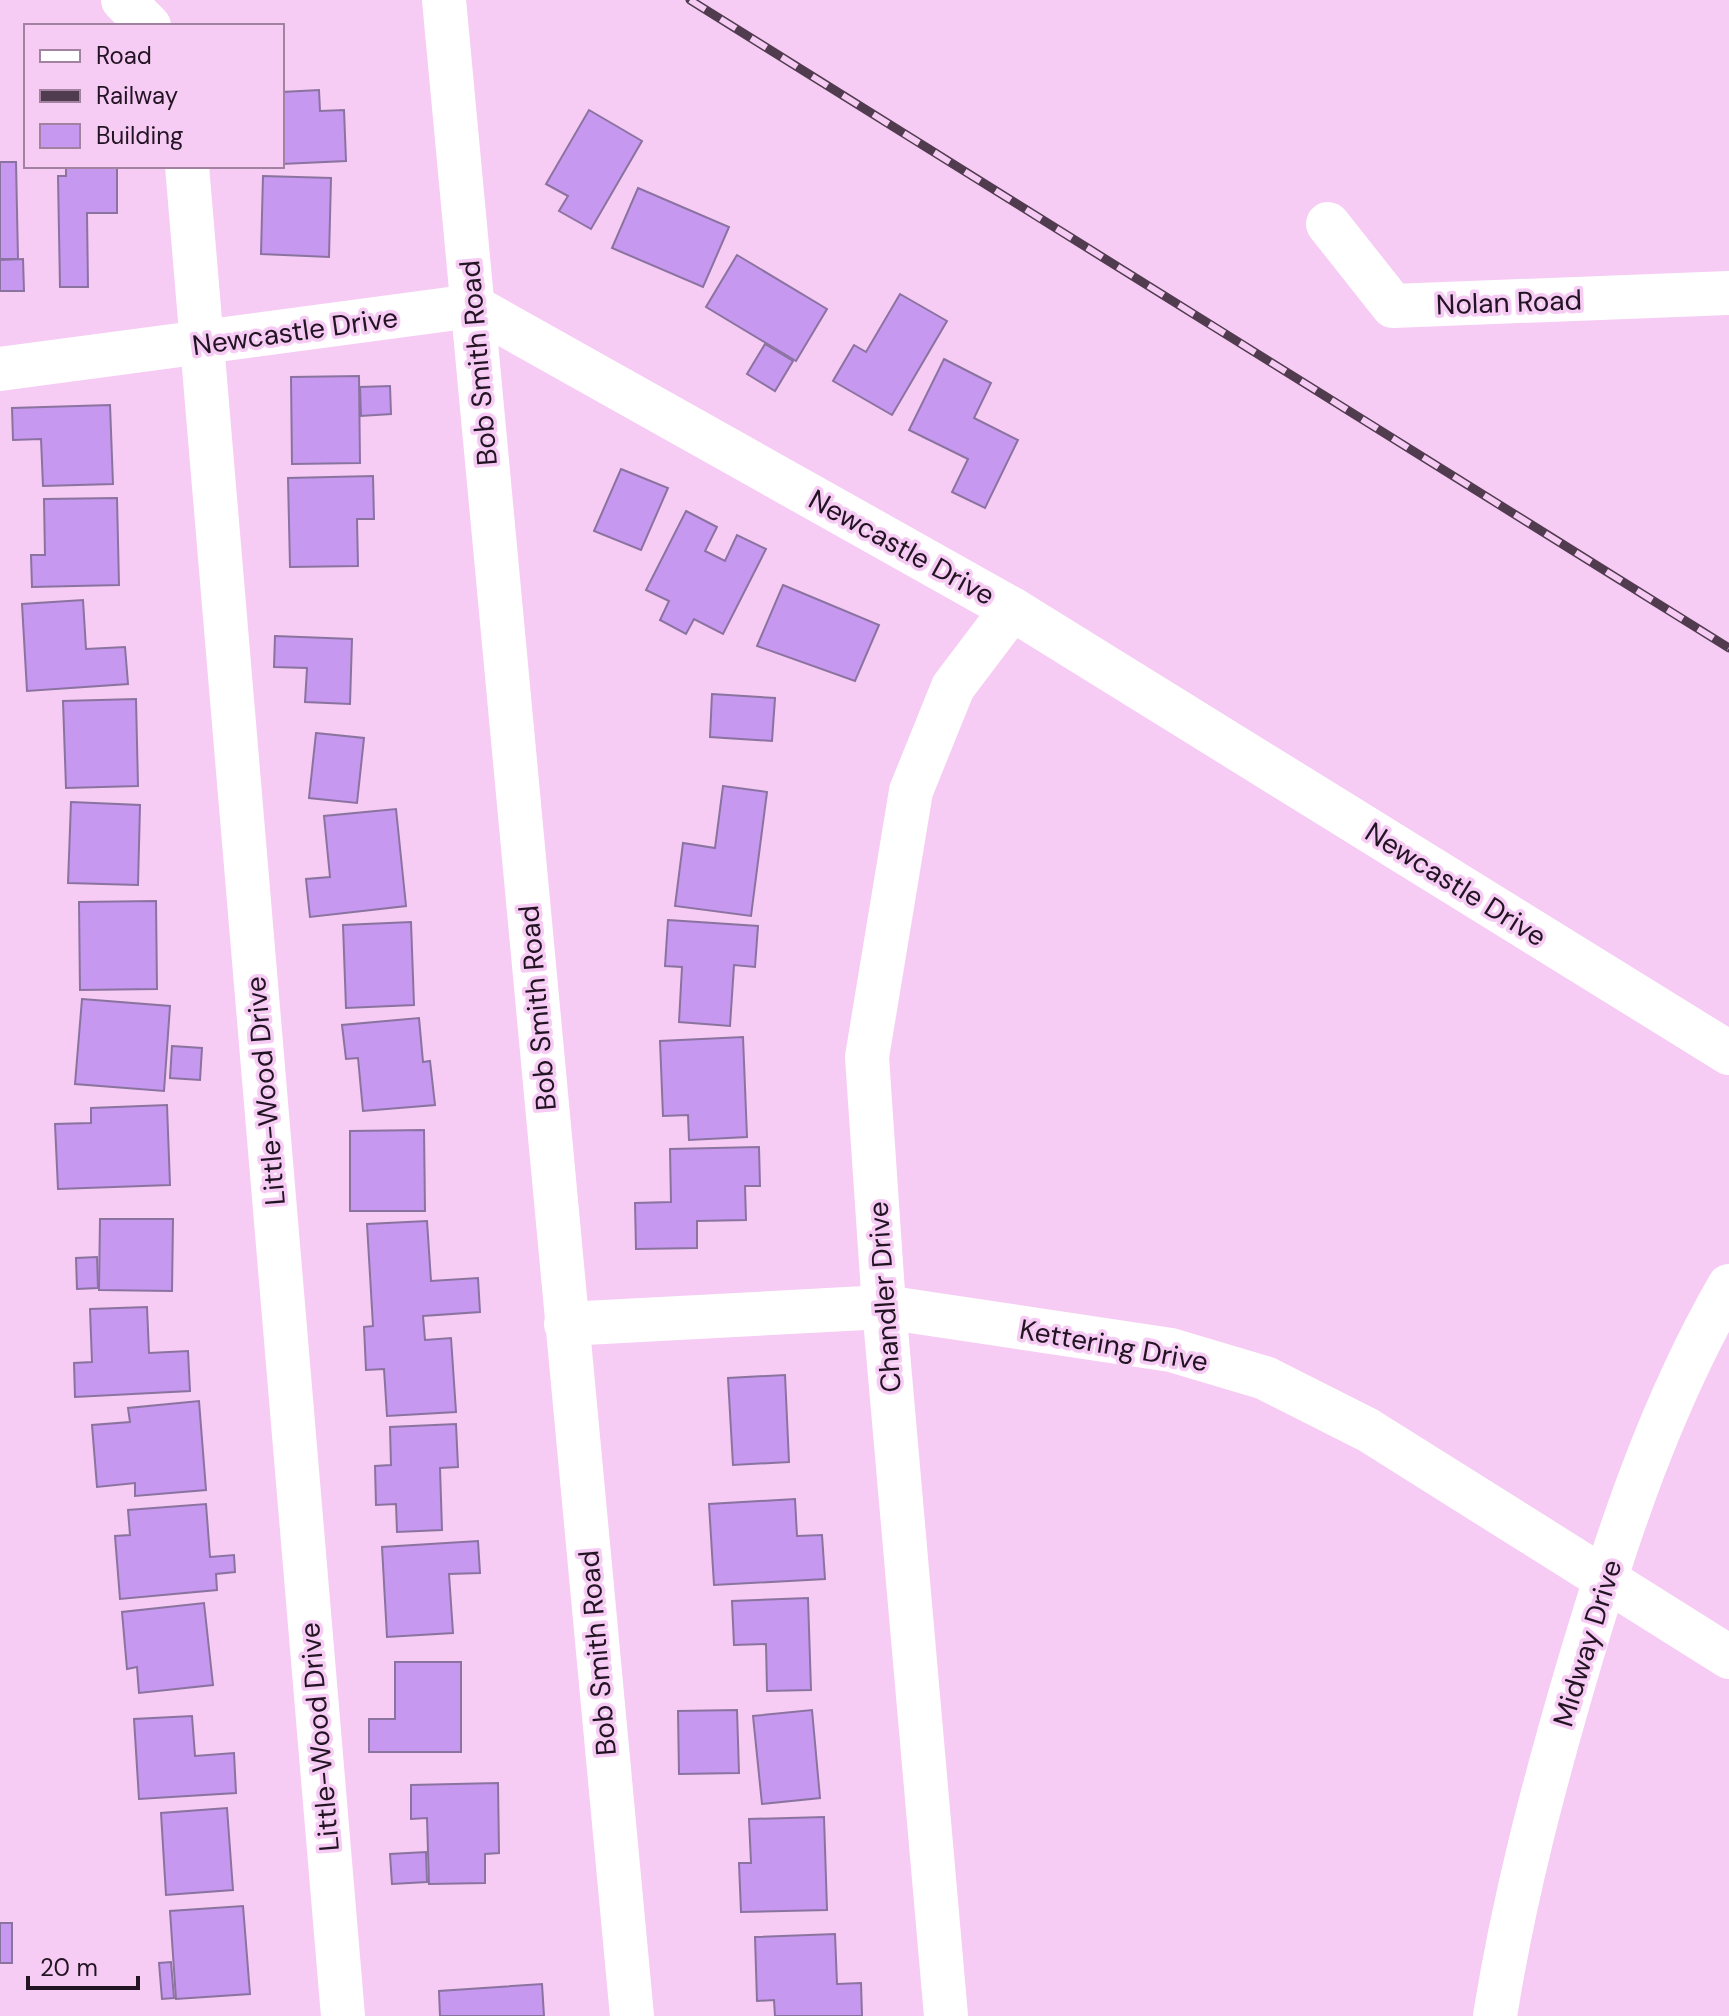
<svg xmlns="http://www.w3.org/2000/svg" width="1729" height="2016" viewBox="0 0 1729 2016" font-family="'DM Sans',sans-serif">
  <rect width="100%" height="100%" fill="#f6cbf4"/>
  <g fill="#c798f0" stroke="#8b73a0" stroke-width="2">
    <path d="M319,90L320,111L344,110L346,161L282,164V92Z"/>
    <path d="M589,110L642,141L591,229L559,211L568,196L546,184Z"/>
    <path d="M0,162H16L18,259H0Z"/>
    <path d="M66,166H117V213H87L88,287H60L58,176H66Z"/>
    <path d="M263,176L331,178L329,257L261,254Z"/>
    <path d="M638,188L729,227L703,287L612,248Z"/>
    <path d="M737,255L827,309L796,361L706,307Z"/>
    <path d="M23,259L24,291H0V260Z"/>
    <path d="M900,294L947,321L892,415L833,381L854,345L866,352Z"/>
    <path d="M765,344L793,361L775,391L747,374Z"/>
    <path d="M944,359L991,383L974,418L1018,440L985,508L952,492L968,459L909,430Z"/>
    <path d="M359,376L360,463L292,464L291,377Z"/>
    <path d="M390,386L391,414L361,416L360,387Z"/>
    <path d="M110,405L113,484L43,486L41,439L13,440L12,408Z"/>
    <path d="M621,469L668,488L641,550L594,531Z"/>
    <path d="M373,476L374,519H357L358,566L290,567L288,478Z"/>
    <path d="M117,498L119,585L32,587L31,555H45L44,499Z"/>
    <path d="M686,511L717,527L705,551L725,561L737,535L766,549L723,634L694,619L686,634L660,620L669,601L646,590Z"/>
    <path d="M783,585L879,625L855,681L757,646Z"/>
    <path d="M83,600L86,649L125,647L128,684L27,691L22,604Z"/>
    <path d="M275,636L352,639L350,704L305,702L307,668L274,667Z"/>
    <path d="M712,694L775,698L772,741L710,737Z"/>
    <path d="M136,699L138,786L66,788L63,701Z"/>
    <path d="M316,733L364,738L357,803L309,798Z"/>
    <path d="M723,786L767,792L751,916L675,906L683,843L715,848Z"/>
    <path d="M71,802L140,805L138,885L68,883Z"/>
    <path d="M396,809L406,906L310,917L306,879L330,877L324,816Z"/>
    <path d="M156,901L157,989L80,990L79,902Z"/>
    <path d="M668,920L758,926L755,967L734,965L730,1026L679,1022L682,967L665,966Z"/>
    <path d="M411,922L414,1005L346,1008L343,925Z"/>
    <path d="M82,999L170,1006L164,1091L75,1084Z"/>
    <path d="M419,1018L423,1062L430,1061L435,1105L363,1111L358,1058L346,1059L342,1025Z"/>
    <path d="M743,1037L747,1137L689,1140L688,1115L663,1116L660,1041Z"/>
    <path d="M172,1046L202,1048L200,1080L170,1078Z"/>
    <path d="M167,1105L170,1185L58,1189L55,1124L91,1123V1108Z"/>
    <path d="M424,1130L425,1211H350V1131Z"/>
    <path d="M759,1147L760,1186H745L746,1220L697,1221V1248L636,1249L635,1203L671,1202L670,1149Z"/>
    <path d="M100,1219H173L172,1291L99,1290Z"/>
    <path d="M427,1221L431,1281L478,1278L480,1312L423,1316L425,1340L451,1338L456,1412L387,1416L384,1369L366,1370L364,1327L373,1326L367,1224Z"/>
    <path d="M97,1257L98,1288L77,1289L76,1258Z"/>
    <path d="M147,1307L149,1353L188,1351L190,1391L75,1397L74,1363L92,1362L90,1309Z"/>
    <path d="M785,1375L789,1462L733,1465L728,1378Z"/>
    <path d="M199,1401L206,1490L135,1496V1483L97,1487L92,1425L130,1422L128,1408Z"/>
    <path d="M456,1424L458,1467L440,1468L442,1530L397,1532L396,1504L376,1505L375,1466L391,1465L390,1427Z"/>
    <path d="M795,1499L797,1536L822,1535L825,1579L714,1585L709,1504Z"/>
    <path d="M206,1504L210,1557L234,1555L235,1572L216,1574L217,1590L120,1599L115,1536L130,1535L128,1510Z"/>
    <path d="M478,1541L480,1573L449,1574L453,1633L387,1637L382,1547Z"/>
    <path d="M808,1598L811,1690L767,1691L766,1644L734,1645L732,1601Z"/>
    <path d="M204,1603L213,1685L139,1693L137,1667L127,1669L122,1612Z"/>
    <path d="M395,1662H461V1752H369V1719H395Z"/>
    <path d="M737,1710L739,1773L679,1774L678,1711Z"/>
    <path d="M812,1710L820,1798L762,1804L753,1716Z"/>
    <path d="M192,1716L195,1756L234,1753L236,1793L139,1799L134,1719Z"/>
    <path d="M498,1783L499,1853L485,1854V1883L429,1884L427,1818L411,1819V1785Z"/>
    <path d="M227,1808L233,1890L166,1895L161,1813Z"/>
    <path d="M824,1817L827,1910L741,1912L739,1863H751L749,1819Z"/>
    <path d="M426,1852L427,1882L392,1884L390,1854Z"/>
    <path d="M243,1906L250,1994L176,1999L170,1911Z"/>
    <rect x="0" y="1923" width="12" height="40"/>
    <path d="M835,1934L837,1984L861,1983L862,2016H775L774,2000L757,2001L755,1937Z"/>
    <path d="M171,1962L174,1998L162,1999L159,1963Z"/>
    <path d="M542,1984L544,2016H440L439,1991Z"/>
  </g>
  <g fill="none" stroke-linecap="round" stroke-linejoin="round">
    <g stroke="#fff" stroke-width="44">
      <path d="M123,0L149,26"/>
      <path d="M444,0L632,2016"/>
      <path d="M187,166L343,2016"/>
      <path d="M1328,224L1393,306L1729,293"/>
      <path d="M0,369L472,306L1012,609L1729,1053"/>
      <path d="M566,1324L884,1307L1171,1350L1265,1378L1368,1430L1729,1657"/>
      <path d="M946,2016L884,1307L867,1057L911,791L953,687L1012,609"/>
      <path d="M1495,2016C1514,1897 1544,1784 1578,1668C1617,1536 1660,1406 1729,1286"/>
    </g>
    <g stroke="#503b4f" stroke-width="9">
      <path id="rail" d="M690,0L1729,648"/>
    </g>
    <use href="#rail" stroke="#f6cbf4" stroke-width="6" stroke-dasharray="18" stroke-linecap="butt"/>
  </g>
  <g text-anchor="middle" stroke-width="7" stroke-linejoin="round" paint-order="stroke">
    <g font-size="28" fill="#231423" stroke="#f6cbf4">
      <text transform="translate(1509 302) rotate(-2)" y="10">Nolan Road</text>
      <text transform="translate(295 331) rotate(-8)" y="10">Newcastle Drive</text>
      <text transform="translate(478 363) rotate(-95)" y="10">Bob Smith Road</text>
      <text transform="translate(902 547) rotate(29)" y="10">Newcastle Drive</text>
      <text transform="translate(1456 884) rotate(32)" y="10">Newcastle Drive</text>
      <text transform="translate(537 1008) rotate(-95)" y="10">Bob Smith Road</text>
      <text transform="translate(265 1091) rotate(-95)" y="10">Little-Wood Drive</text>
      <text transform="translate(884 1297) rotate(-94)" y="10">Chandler Drive</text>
      <text transform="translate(1114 1345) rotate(10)" y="10">Kettering Drive</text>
      <text transform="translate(1587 1643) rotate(-73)" y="10">Midway Drive</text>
      <text transform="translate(597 1653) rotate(-95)" y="10">Bob Smith Road</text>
      <text transform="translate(319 1737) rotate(-95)" y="10">Little-Wood Drive</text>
    </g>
  </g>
  <rect x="24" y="24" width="260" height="144" fill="#f6cbf4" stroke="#a282a0" stroke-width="2"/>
  <rect x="40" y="50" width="40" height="12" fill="#ffffff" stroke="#a282a0" stroke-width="2"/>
  <text x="96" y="64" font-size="24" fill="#231423">Road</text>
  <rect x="40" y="90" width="40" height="12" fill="#503b4f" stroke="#a282a0" stroke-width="2"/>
  <text x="96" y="104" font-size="24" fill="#231423">Railway</text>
  <rect x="40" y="124" width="40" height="24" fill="#c798f0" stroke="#a282a0" stroke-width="2"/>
  <text x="96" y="144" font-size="24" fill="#231423">Building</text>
  <path d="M28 1976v12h110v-12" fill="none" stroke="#231423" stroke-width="4"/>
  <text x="40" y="1976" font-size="24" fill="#231423" stroke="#f6cbf4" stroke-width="6" paint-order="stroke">20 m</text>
</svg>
